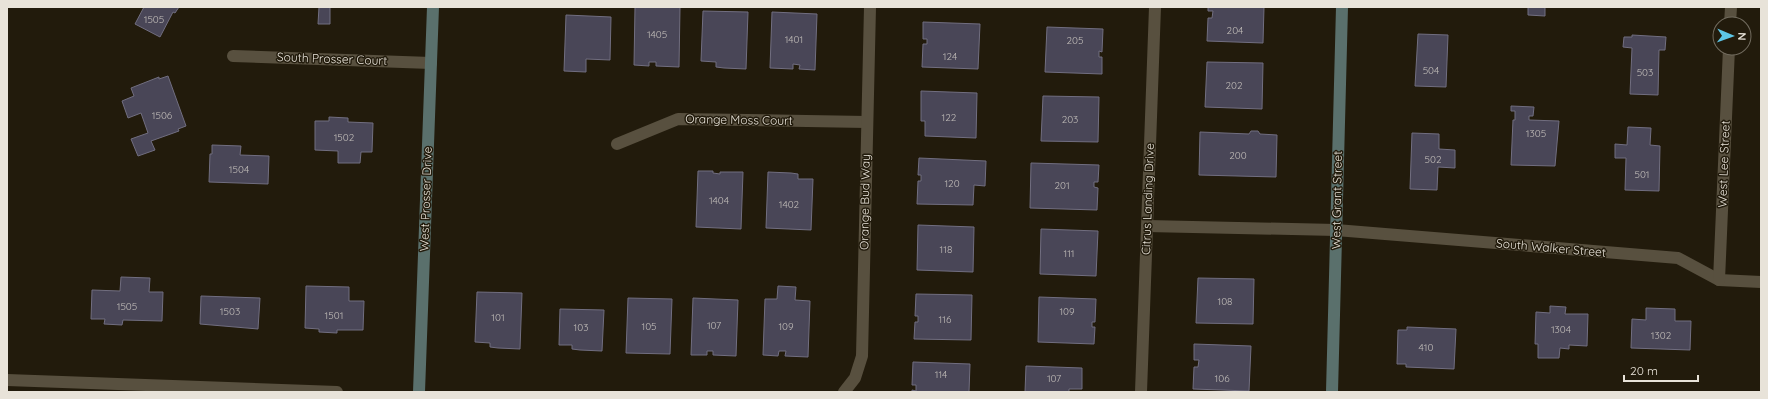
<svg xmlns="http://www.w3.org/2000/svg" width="1768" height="399" viewBox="0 0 1768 399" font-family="Quicksand,sans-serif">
  <rect width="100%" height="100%" fill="#221b0c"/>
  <g fill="#494657" stroke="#716e80">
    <path d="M144,7H179L175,13L173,12L160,37L135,24Z"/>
    <path d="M319,7H330V24H318Z"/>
    <path d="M635,7H680L679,67L656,66V62H649V66L634,65Z"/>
    <path d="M1208,7H1264L1263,43L1207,41L1208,18H1212L1213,11H1208Z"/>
    <path d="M1528,7H1545V16L1528,15Z"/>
    <path d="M703,11L748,12L746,69L724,68L716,67V62L701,61Z"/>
    <path d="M772,12L817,14L815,70L799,69L800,65L793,64V69L770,68Z"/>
    <path d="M566,15L611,17L610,60L586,59V72L564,71Z"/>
    <path d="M923,22L980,24L978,69L922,67L923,44H927V39H923Z"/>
    <path d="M1047,27L1103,29L1102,52L1099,51V57H1102V74L1045,72Z"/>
    <path d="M1418,34L1448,35L1446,87L1415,86Z"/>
    <path d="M1632,35L1666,37L1665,50H1659L1658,95L1630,94L1632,48L1623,47L1624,37H1632Z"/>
    <path d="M1207,62L1263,63L1262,109L1205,107Z"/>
    <path d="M168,76L186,126L178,129L179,131L151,141L155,150L138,156L131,139L148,133L141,113L128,118L122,101L134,96L131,88L159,77V79Z"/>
    <path d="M921,91L977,93L976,138L925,136V121H921Z"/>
    <path d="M1043,96L1099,97L1098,142L1041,141Z"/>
    <path d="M1511,106L1534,107L1533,116H1529V120L1559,121L1555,166L1511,165L1513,120H1515V111H1511Z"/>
    <path d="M329,117L348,118V122L373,123L372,152H361L360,163H338V151L315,150V121H329Z"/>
    <path d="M1628,127L1651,128L1650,145L1660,146L1659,191L1625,190L1626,158H1615V144L1627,145Z"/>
    <path d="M1251,131H1258L1260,134L1277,135L1276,177L1199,175L1200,132L1249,134Z"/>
    <path d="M1412,133L1439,134V149L1455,150V168L1438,167L1437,190L1410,189Z"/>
    <path d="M212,145L241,146L240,155L269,156L268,184L209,182L210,154H212Z"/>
    <path d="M919,158L986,161L985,186L974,185L973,205L917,204L918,181H921V175H918Z"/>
    <path d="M1031,163L1099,165L1098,182H1094V187L1098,188L1097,210L1030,208Z"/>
    <path d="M698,171H713V173L720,174V172H743L741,229L696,227Z"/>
    <path d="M768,172L791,173L798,174V179H813L811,230L766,228Z"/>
    <path d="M918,225L974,227L973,272L917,270Z"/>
    <path d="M1041,229L1098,231L1096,276L1040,274Z"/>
    <path d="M121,277L150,278L149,292H163L162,321L123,320L122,325L104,324L105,319H91L92,290L120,291Z"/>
    <path d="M1198,278L1254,279L1253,324L1196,323Z"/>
    <path d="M306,286L349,287V301H364L363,330H337V333L319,332V329L305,328Z"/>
    <path d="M778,286L796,287L795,300L810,301L808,357L785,356L786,351H779L778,356L763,355L765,299H777Z"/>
    <path d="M477,292L522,293L520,349L498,348L490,347V343L475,342Z"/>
    <path d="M916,294L972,295L971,340L914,339L915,322H918V316H915Z"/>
    <path d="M201,296L260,298L258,329L200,324Z"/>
    <path d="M1039,297L1096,299L1095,322H1092V327H1095L1094,344L1038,342Z"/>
    <path d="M628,298L672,299L670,354L626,353Z"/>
    <path d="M693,298L738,300L736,356L713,355V351H707V355H691Z"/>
    <path d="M1550,306L1566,307L1565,314H1588L1587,346L1569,345V349L1560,348L1559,358H1538V344H1535L1536,312L1550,313Z"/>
    <path d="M1646,308L1675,309V321H1691L1690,350L1631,348L1632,319L1646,320Z"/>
    <path d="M560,309L604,310L602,351L580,350L572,349V345H559Z"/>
    <path d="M1407,327L1456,329L1454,369L1406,367V364H1397L1398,330H1407Z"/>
    <path d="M1194,344L1251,346L1249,391L1193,389L1194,367H1198L1199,360H1194Z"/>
    <path d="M913,362L970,364L969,392H912V390L916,391V385H912Z"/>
    <path d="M1026,366L1082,368V389H1069V392H1025Z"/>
  </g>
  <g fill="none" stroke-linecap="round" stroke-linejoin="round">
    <g stroke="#58503f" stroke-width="12">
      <path d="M1730,24L1731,7"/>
      <path d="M233,56L431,63"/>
      <path d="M617,144L678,119L867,122"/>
      <path d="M1147,226L1336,230L1678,258L1719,280L1761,282"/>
      <path d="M1719,280L1729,48"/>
      <path d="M7,380L337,392"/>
      <path d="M844,392L855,378L862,356L870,7"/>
      <path d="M1141,392L1155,7"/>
    </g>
    <g stroke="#5a706c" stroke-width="12">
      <path d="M419,392L433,7"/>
      <path d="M1332,392L1342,7"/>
    </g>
  </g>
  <g text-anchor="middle" stroke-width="3" stroke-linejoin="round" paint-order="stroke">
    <g font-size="10" fill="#c0bcb8">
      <text x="154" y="23">1505</text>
      <text x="1235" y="34">204</text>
      <text x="657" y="38">1405</text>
      <text x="794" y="43">1401</text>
      <text x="1075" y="44">205</text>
      <text x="950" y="60">124</text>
      <text x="1431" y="74">504</text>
      <text x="1645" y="76">503</text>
      <text x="1234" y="89">202</text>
      <text x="162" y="119">1506</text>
      <text x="949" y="121">122</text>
      <text x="1070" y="123">203</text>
      <text x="1536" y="137">1305</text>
      <text x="344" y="141">1502</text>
      <text x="1238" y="159">200</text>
      <text x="1433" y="163">502</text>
      <text x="239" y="173">1504</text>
      <text x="1642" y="178">501</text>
      <text x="952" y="187">120</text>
      <text x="1062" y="189">201</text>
      <text x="719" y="204">1404</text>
      <text x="789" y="208">1402</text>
      <text x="946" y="253">118</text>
      <text x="1069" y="257">111</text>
      <text x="1225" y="305">108</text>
      <text x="127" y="310">1505</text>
      <text x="230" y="315">1503</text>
      <text x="1067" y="315">109</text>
      <text x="334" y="319">1501</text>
      <text x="498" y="321">101</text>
      <text x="945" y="323">116</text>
      <text x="714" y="329">107</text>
      <text x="649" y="330">105</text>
      <text x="786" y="330">109</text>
      <text x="581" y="331">103</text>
      <text x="1561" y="333">1304</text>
      <text x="1661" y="339">1302</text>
      <text x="1426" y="351">410</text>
      <text x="941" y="378">114</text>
      <text x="1054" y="382">107</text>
      <text x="1222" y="382">106</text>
    </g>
    <g font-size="12" fill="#e8e3d9" stroke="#221b0c">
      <text transform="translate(332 59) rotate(2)" y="4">South Prosser Court</text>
      <text transform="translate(739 120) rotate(1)" y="4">Orange Moss Court</text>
      <text transform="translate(1724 164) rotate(-88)" y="4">West Lee Street</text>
      <text transform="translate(426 199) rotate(-88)" y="4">West Prosser Drive</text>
      <text transform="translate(1148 199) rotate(-88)" y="4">Citrus Landing Drive</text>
      <text transform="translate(1337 200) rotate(-89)" y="4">West Grant Street</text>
      <text transform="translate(865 202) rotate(-89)" y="4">Orange Bud Way</text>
      <text transform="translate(1551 248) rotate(5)" y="4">South Walker Street</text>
    </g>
  </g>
  <rect width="1768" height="399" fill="none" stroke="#e8e3d9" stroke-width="16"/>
  <g transform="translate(1732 36) rotate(92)"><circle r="19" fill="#221b0c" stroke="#716b5e"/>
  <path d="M0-3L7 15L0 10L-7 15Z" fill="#5dc7e8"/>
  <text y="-6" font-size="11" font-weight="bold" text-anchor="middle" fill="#e8e3d9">N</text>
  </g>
  <path d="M1624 375v6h74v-6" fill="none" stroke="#e8e3d9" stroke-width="2"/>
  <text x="1630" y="375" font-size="12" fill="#e8e3d9" stroke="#221b0c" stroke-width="3" paint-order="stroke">20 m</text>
</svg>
